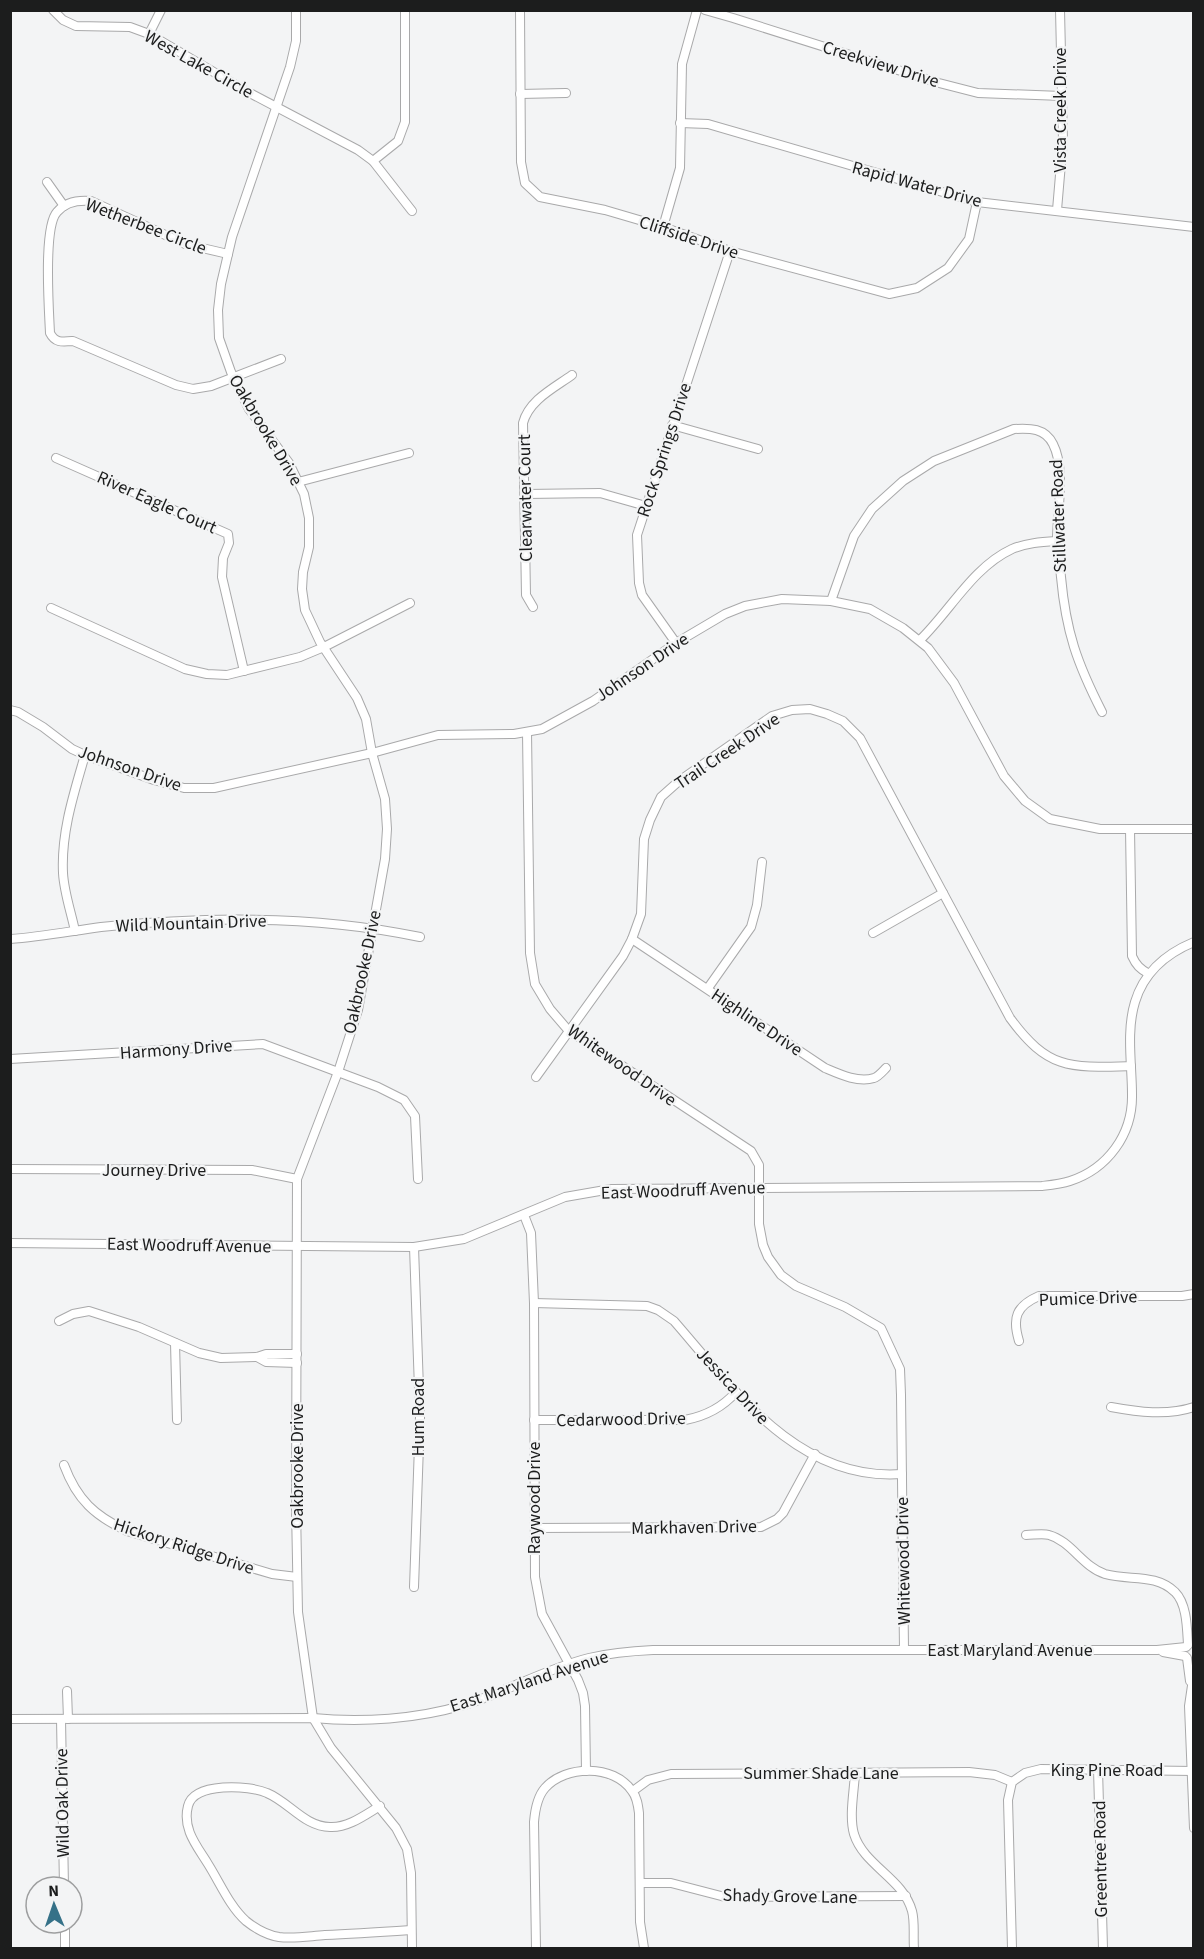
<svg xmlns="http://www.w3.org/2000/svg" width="1204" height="1959" viewBox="0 0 1204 1959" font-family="'Source Sans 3',sans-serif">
  <rect width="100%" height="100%" fill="#f3f4f5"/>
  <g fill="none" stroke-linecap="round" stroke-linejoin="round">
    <g stroke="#a9a9aa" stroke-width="10">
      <g id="minor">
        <path d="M53,10L63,20L76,26L130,27L149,34L246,91L358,150L373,161L398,141L405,122V10"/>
        <path d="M296,10V41L290,67L232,237L221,284L218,310L219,338L231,372L249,409L289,463L304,494L309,518V547L303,572L302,589L305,610L320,642L357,698L366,719L372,753L385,799L387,829L385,859L358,1010L338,1072L297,1179L296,1509L298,1612L313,1718L331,1748L396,1828L407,1849L411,1873L412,1948"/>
        <path d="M520,10L521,162L525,183L540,197L605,210L663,227L730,251L889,294L917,288L948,268L969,239L977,202"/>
        <path d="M705,10L733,18L939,83L978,93L1062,96"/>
        <path d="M149,34L161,10"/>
        <path d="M520,94L566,93"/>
        <path d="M680,123L708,124L977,202L1194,227"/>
        <path d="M373,161L412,211"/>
        <path d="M47,182L64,206"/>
        <path d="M1057,210L1063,140L1060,10"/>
        <path d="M663,227L680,168L682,64L697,10"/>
        <path d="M228,254L185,244L91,201C79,200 66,201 57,212C43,227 49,310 50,333C55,343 62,342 73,341L176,385L193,389L211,386L281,359"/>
        <path d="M672,425L758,449"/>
        <path d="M56,458L228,534L229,543L223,558L222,577L244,671"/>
        <path d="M298,482L409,453"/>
        <path d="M526,494L600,493L646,506"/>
        <path d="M831,601L854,536L872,509L903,481L934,461L1014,429C1030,428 1045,428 1053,444C1066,469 1057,512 1057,540C1057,552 1060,565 1061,577C1066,632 1077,663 1102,712"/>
        <path d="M533,607L526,595L523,423C529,400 554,388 572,375"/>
        <path d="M51,608L185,669L207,674L227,675L300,657L324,647L410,603"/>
        <path d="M920,640C950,611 973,567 1012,549C1026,543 1042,542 1057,541"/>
        <path d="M676,643L642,595L639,583L637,535L730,251"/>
        <path d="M10,710L18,712L43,727L72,749L85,755L154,780L184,788H214L372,753L438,735L514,734L542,729L593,701L676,643L725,614L745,606L782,599L831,601L870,609L903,628L928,648L954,683L1004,776L1025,801L1050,819L1100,829H1194"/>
        <path d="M527,732L530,953L535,984L550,1009L568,1030L751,1151L759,1165V1224L763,1245L768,1257L781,1275L796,1286L845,1307L881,1328L900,1369L901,1395L904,1649"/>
        <path d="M1130,829L1132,956C1136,965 1140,969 1149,974"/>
        <path d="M75,931C71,912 64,892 63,873C61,832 74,793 85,755"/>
        <path d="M873,933L943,893"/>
        <path d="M10,939C41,937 71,931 101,927C207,916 316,915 420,937"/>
        <path d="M632,939L825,1068C839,1074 858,1083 874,1078C878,1077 883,1071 886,1068"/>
        <path d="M708,988L751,927L757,905L762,862"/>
        <path d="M10,1059L263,1044L378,1087L404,1100L415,1116L418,1179"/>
        <path d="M536,1077L623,956L632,939L641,914L644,839L650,820L661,797L679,781L772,716L792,710L810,709L827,714L843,721L860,738L1010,1018C1048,1070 1070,1068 1131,1066"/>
        <path d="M10,1169L252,1170L297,1179"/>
        <path d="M524,1215L531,1233L534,1303L535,1577L542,1614L578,1680L583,1693L585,1706L586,1771"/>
        <path d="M10,1243L414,1247L464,1239L565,1197L611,1189L1042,1186C1051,1185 1061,1184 1070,1181C1107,1169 1133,1135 1132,1094C1132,1065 1126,1031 1135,1002C1144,972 1165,954 1194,942"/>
        <path d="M414,1247L420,1417L414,1587"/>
        <path d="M534,1303L647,1306L658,1310L674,1321C734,1390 799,1482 902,1474"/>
        <path d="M59,1321L73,1314L89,1311L139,1327L199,1353L221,1358L257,1357L266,1354H297"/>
        <path d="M1019,1341C1012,1318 1016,1306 1039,1296H1182L1194,1294"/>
        <path d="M175,1343L177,1420"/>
        <path d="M257,1357L266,1362L297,1363"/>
        <path d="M1111,1407C1138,1412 1167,1416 1194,1407"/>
        <path d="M534,1420H685C706,1416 722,1408 736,1392"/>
        <path d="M64,1465C77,1500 95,1516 127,1531L272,1574L297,1577"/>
        <path d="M535,1528L761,1527L777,1519L783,1513L815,1454"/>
        <path d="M1026,1535C1033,1535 1043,1533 1049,1535C1071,1541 1083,1567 1105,1574C1130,1581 1155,1573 1175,1592C1187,1604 1187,1628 1188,1645"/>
        <path d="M1163,1652L1185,1656"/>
        <path d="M1187,1658L1190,1681"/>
        <path d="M1194,1672L1189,1706L1194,1828"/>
        <path d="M67,1691L68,1719"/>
        <path d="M10,1719L313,1718C362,1723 417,1719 464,1705C506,1692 545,1669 589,1658C610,1653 631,1651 653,1650H1157L1186,1647"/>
        <path d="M61,1719L64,1887"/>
        <path d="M1098,1769L1103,1948"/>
        <path d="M855,1773C854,1792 849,1816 854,1834C864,1866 903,1878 912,1911C915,1922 913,1937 914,1948"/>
        <path d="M633,1791L648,1780L671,1774L969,1772L995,1775L1012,1782"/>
        <path d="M380,1806C365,1815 348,1828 330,1827C305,1827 289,1802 267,1793C249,1785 194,1782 188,1806C182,1829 197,1846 208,1864C220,1883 230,1907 246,1921C256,1929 267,1935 279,1937C294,1939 310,1936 325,1935C353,1934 382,1932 411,1930"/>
        <path d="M640,1883H671L725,1897L906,1896"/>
        <path d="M65,1923V1948"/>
        <path d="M536,1948L534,1822C535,1810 537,1797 545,1788C565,1765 614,1764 632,1791C637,1797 638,1805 639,1813L640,1922L644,1948"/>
        <path d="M1012,1948L1008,1800L1012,1782L1025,1773L1041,1769L1194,1771"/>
      </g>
    </g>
    <use href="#minor" stroke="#fff" stroke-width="8"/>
  </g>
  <g text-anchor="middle" stroke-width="4.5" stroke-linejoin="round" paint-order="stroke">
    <g font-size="18" fill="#1c1d1d" stroke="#f3f4f5">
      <text transform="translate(199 64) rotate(29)" y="6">West Lake Circle</text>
      <text transform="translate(881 64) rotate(17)" y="6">Creekview Drive</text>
      <text transform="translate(1060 110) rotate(-90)" y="6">Vista Creek Drive</text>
      <text transform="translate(917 184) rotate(15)" y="6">Rapid Water Drive</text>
      <text transform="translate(146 226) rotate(21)" y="6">Wetherbee Circle</text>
      <text transform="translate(689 237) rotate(18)" y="6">Cliffside Drive</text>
      <text transform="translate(266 430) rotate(59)" y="6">Oakbrooke Drive</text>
      <text transform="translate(664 450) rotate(-72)" y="6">Rock Springs Drive</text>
      <text transform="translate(525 498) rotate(-91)" y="6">Clearwater Court</text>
      <text transform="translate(157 502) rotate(24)" y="6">River Eagle Court</text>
      <text transform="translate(1058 516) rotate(-92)" y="6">Stillwater Road</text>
      <text transform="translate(642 667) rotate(-34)" y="6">Johnson Drive</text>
      <text transform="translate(727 751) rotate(-34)" y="6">Trail Creek Drive</text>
      <text transform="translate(130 768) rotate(19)" y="6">Johnson Drive</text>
      <text transform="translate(191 923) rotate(-2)" y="6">Wild Mountain Drive</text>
      <text transform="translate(362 972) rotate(-78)" y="6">Oakbrooke Drive</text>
      <text transform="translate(757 1022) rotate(34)" y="6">Highline Drive</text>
      <text transform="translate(176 1049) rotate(-4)" y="6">Harmony Drive</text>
      <text transform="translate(622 1065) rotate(35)" y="6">Whitewood Drive</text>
      <text x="154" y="1176">Journey Drive</text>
      <text transform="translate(683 1190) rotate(-2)" y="6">East Woodruff Avenue</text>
      <text transform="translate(189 1245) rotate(1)" y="6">East Woodruff Avenue</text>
      <text transform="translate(1088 1298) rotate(-2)" y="6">Pumice Drive</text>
      <text transform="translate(733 1386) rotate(47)" y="6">Jessica Drive</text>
      <text transform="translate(418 1417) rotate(-90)" y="6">Hum Road</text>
      <text transform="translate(621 1419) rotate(-1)" y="6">Cedarwood Drive</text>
      <text transform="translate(297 1466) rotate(-90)" y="6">Oakbrooke Drive</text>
      <text transform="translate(534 1498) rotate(-90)" y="6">Raywood Drive</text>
      <text transform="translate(694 1527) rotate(-1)" y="6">Markhaven Drive</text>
      <text transform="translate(184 1546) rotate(18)" y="6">Hickory Ridge Drive</text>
      <text transform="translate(903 1561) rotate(-91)" y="6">Whitewood Drive</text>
      <text x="1010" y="1656">East Maryland Avenue</text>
      <text transform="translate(529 1681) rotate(-18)" y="6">East Maryland Avenue</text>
      <text x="1107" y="1776">King Pine Road</text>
      <text x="821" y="1779">Summer Shade Lane</text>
      <text transform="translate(62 1803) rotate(-91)" y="6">Wild Oak Drive</text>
      <text transform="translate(1100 1859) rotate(-91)" y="6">Greentree Road</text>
      <text transform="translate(790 1896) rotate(1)" y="6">Shady Grove Lane</text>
    </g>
  </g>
  <rect width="1204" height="1959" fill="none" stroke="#1c1d1d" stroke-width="24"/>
  <g transform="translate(54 1905) rotate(358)"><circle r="28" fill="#f3f4f5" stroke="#9d9e9f" stroke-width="1.5"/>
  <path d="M0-4.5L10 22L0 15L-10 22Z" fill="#357188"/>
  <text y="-9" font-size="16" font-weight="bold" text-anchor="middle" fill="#1c1d1d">N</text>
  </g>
</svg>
